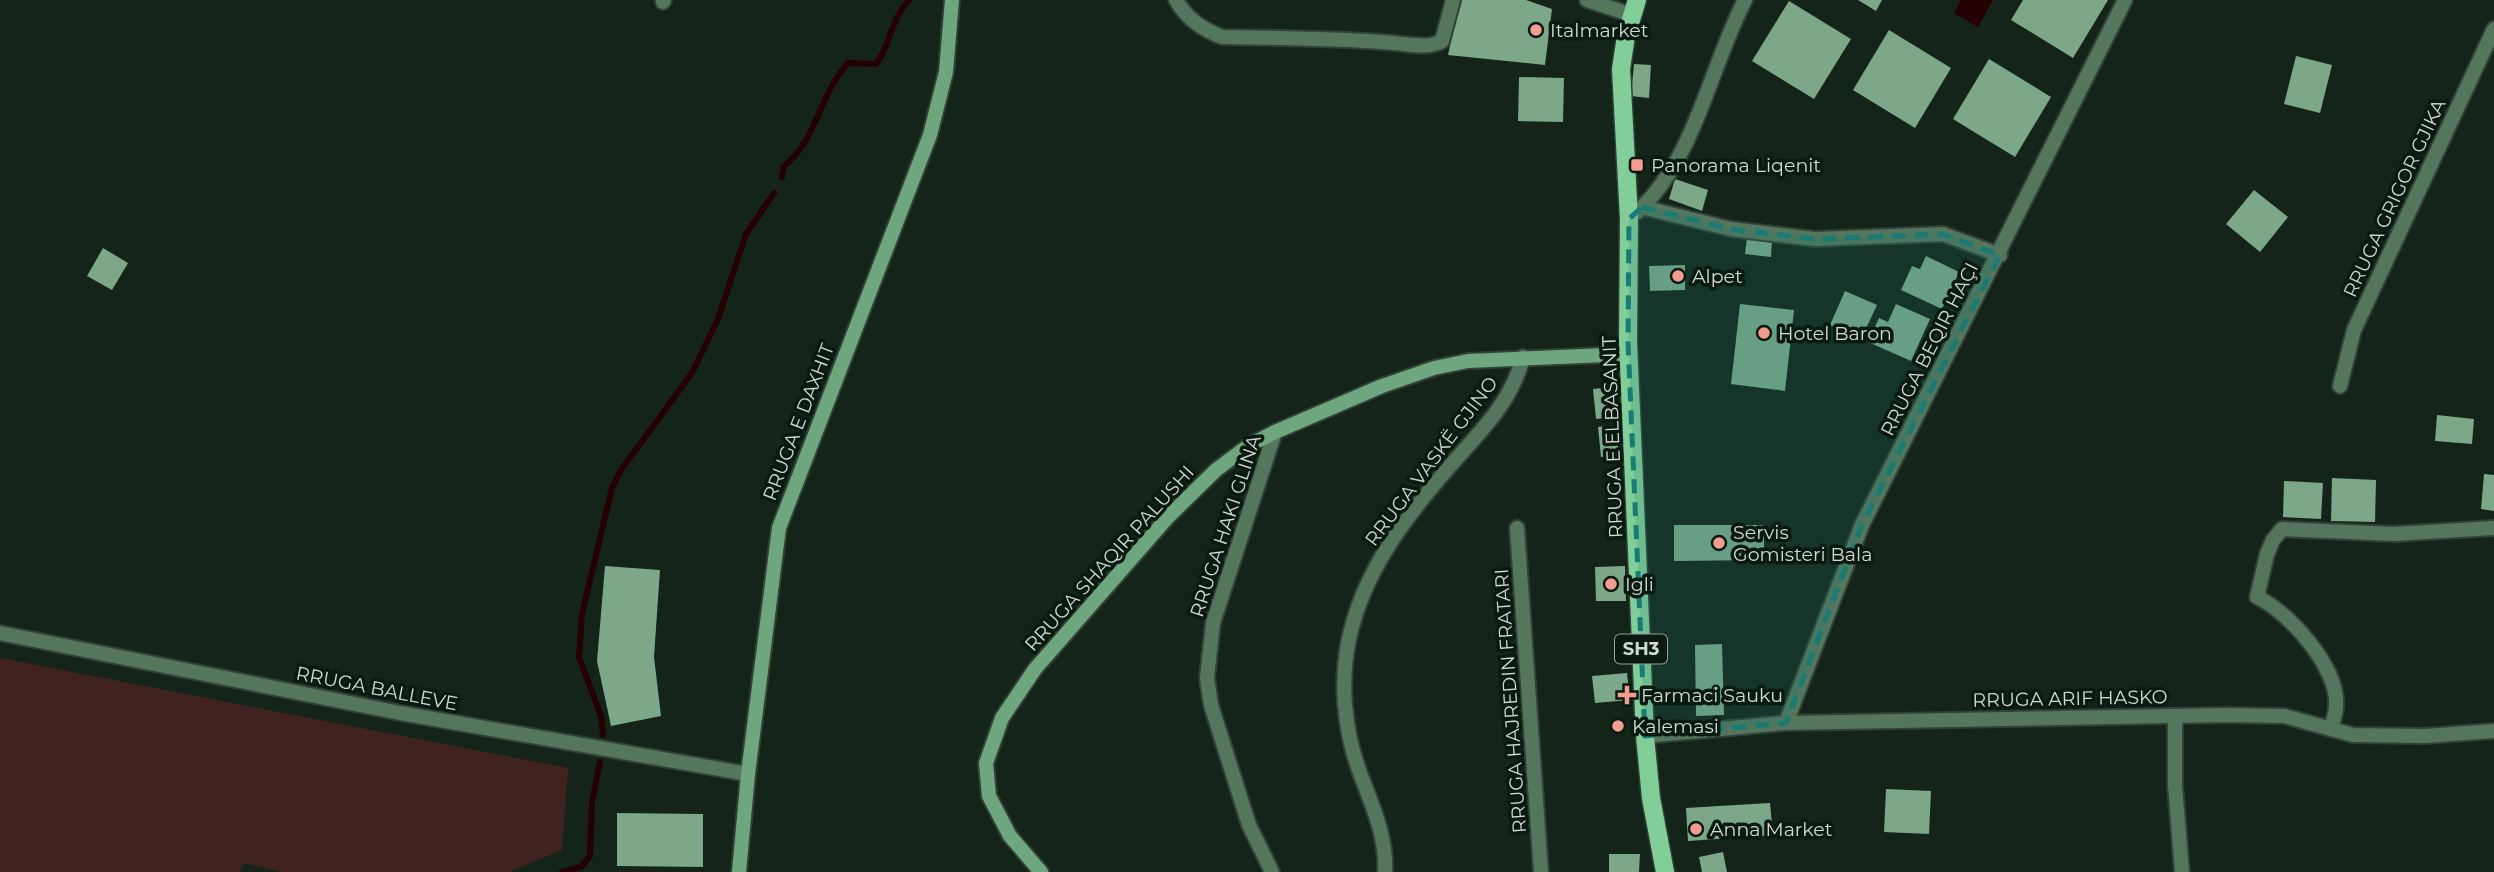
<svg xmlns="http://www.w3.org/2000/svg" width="2494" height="872" viewBox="0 0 2494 872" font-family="Montserrat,sans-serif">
  <rect width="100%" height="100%" fill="#142419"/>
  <path fill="#40231f" d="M0,658L568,768L562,850L509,872H281L244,863L240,872H0Z"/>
  <path fill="#240001" d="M1961,0H1993L1978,27L1954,13Z"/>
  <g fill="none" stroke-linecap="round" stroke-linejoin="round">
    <g stroke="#240001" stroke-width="6">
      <path d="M782,177L784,166C817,140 819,95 848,63L876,64C892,43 888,24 909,0"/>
      <path d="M603,735L601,716L579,657L582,614L612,488L621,470L692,373L718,319L746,234L774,193"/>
      <path d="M562,872L581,867L590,856L592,802L600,762"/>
    </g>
  </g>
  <g fill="#7ca788">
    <path d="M1460,0H1526L1552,9L1545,65L1448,55Z"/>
    <path d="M1858,0H1882L1876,11Z"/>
    <path d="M2023,0H2108L2073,58L2011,20Z"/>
    <path d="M1789,1L1851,39L1814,99L1752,61Z"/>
    <path d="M1889,30L1951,68L1915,128L1853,90Z"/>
    <path d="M2296,56L2332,65L2320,113L2284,104Z"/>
    <path d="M1989,59L2051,97L2015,157L1953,119Z"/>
    <path d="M1634,64L1651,65L1649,98L1631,96Z"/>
    <path d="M1519,77L1564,78L1563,122L1518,121Z"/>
    <path d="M1675,179L1708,190L1702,211L1669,199Z"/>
    <path d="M2254,190L2288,217L2260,252L2226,224Z"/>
    <path d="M1747,237L1772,240L1771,257L1745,254Z"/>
    <path d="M103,248L128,263L112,290L87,276Z"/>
    <path d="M1926,256L1959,272L1942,309L1901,290L1912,266L1920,269Z"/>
    <path d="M1685,265V290L1650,291L1649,266Z"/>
    <path d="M1845,291L1877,305L1861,339L1830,325Z"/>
    <path d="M1740,304L1794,310L1785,391L1731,384Z"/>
    <path d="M1896,304L1930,319L1911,361L1868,342L1879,318L1888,322Z"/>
    <path d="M1611,387L1614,417L1596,419L1593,389Z"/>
    <path d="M2437,415L2474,419L2472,444L2435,441Z"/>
    <path d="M1616,425L1619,455L1601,457L1598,427Z"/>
    <path d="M2484,474L2494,475V511L2481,509Z"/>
    <path d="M2332,478L2376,480L2375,522L2331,521Z"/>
    <path d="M2284,481L2323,483L2321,519L2283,517Z"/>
    <path d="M1674,525H1764V560L1674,561Z"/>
    <path d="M605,566L660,570L654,657L661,716L611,726L597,661Z"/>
    <path d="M1625,566L1626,601H1596L1595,567Z"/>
    <path d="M1722,644L1724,715L1696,716L1695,645Z"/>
    <path d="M1627,673L1630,700L1595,703L1592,676Z"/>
    <path d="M1886,789L1931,791L1929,834L1884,832Z"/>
    <path d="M1770,803L1773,835L1688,841L1686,808Z"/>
    <path d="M617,813L703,814V867L617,866Z"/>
    <path d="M1723,852L1727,872H1702L1699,857Z"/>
    <path d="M1609,854H1640L1639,872H1609Z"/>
  </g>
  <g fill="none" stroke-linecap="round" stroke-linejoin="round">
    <g stroke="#324137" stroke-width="18">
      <g id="street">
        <path d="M1176,0C1187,19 1202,29 1222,37C1279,38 1337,38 1394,43C1408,44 1430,49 1442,41L1453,0"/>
        <path d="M1587,0L1632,15"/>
        <path d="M663,2L664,0"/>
        <path d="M1642,207L1731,229L1815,239L1943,234L2000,255"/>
        <path d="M1637,212C1696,158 1709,69 1745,0"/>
        <path d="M2340,386L2354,330L2494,29"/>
        <path d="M1517,528L1541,872"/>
        <path d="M0,633L400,713L748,774"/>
        <path d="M2175,716V785L2182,872"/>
        <path d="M1786,723L1862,525L2125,0"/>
        <path d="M2331,728C2333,721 2336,713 2336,706C2339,668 2289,612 2257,597L2267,554L2273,540L2282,529L2394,534L2494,528"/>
        <path d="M1645,736L1786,723L2227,715L2284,716L2353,735L2425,736L2494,731"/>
        <path d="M1272,872L1249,825L1211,705L1207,678L1213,623L1275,432"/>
        <path d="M1385,872C1387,835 1371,804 1359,770C1344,729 1340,681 1349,639C1363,572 1406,516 1450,466C1479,433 1512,402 1523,357"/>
      </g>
    </g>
    <g stroke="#324137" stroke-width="18">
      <g id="secondary">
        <path d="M739,872L748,774L779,528L930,135L946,72L952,0"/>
        <path d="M1041,872L1010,836L989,796L986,763L1002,718L1035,669L1168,517L1216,470L1248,446L1275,432L1382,386L1434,368L1468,361L1629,354"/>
      </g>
    </g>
    <g stroke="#324137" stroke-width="21">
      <path id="primary" d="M1637,0L1626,36L1621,69L1629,219L1628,342L1645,736L1651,798L1665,872"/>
    </g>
    <use href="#street" stroke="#53765c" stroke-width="14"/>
    <use href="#secondary" stroke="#6ea77e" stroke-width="14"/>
    <use href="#primary" stroke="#82ce98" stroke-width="18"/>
  </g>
  <path fill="#197b73" fill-opacity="0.2" stroke="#197b73" stroke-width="5" stroke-dasharray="14 9" stroke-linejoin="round" d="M1642,207L1731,229L1815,239L1943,234L2000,255L1862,525L1786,723L1645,736L1628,342L1629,219Z"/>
  <g fill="#f59c91" stroke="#0b1a10" stroke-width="2.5">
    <circle cx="1536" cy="30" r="7"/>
    <rect x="1630" y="158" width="14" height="14" rx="3.5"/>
    <circle cx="1678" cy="276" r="7"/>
    <circle cx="1764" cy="333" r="7"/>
    <circle cx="1719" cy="543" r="7"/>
    <circle cx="1611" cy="584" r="7"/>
    <path d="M1623.5 684.5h7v7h7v7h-7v7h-7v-7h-7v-7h7z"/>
    <circle cx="1618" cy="726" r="7"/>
    <circle cx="1696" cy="829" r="7"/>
  </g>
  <g text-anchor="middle" stroke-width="7" stroke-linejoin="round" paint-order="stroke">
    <rect fill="#0b1a10" stroke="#95a098" stroke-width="2" x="1615" y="634.5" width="52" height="29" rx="5"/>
    <g font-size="18" font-weight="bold" fill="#d0dad2">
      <text x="1641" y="655">SH3</text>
    </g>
    <g font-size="19" fill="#d0dad2" stroke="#0b1a10" text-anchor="start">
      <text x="1550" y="37">Italmarket</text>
      <text x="1651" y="172">Panorama Liqenit</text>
      <text x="1692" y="283">Alpet</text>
      <text x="1778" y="340">Hotel Baron</text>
      <text x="1733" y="539">Servis<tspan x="1733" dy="22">Gomisteri Bala</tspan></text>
      <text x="1625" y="591">Igli</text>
      <text x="1641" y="702">Farmaci Sauku</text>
      <text x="1632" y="733">Kalemasi</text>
      <text x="1710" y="836">Anna Market</text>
    </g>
    <g font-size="19" fill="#d0dad2" stroke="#0b1a10">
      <text transform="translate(2394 198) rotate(-65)" y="7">RRUGA GRIGOR GJIKA</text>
      <text transform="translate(1929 349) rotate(-63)" y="7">RRUGA BEQIR HAÇI</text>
      <text transform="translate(798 422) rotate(-69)" y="7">RRUGA E DAXHIT</text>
      <text transform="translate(1612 437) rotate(-92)" y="7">RRUGA E ELBASANIT</text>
      <text transform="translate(1431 461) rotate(-53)" y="7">RRUGA VASKË GJINO</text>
      <text transform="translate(1225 526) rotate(-72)" y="7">RRUGA HAKI GLINA</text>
      <text transform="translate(1109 558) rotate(-48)" y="7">RRUGA SHAQIR PALUSHI</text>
      <text transform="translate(377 688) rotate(11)" y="7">RRUGA BALLEVE</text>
      <text transform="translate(2070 698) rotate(-1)" y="7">RRUGA ARIF HASKO</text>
      <text transform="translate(1510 701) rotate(-94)" y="7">RRUGA HAJREDIN FRATARI</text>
    </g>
  </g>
</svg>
